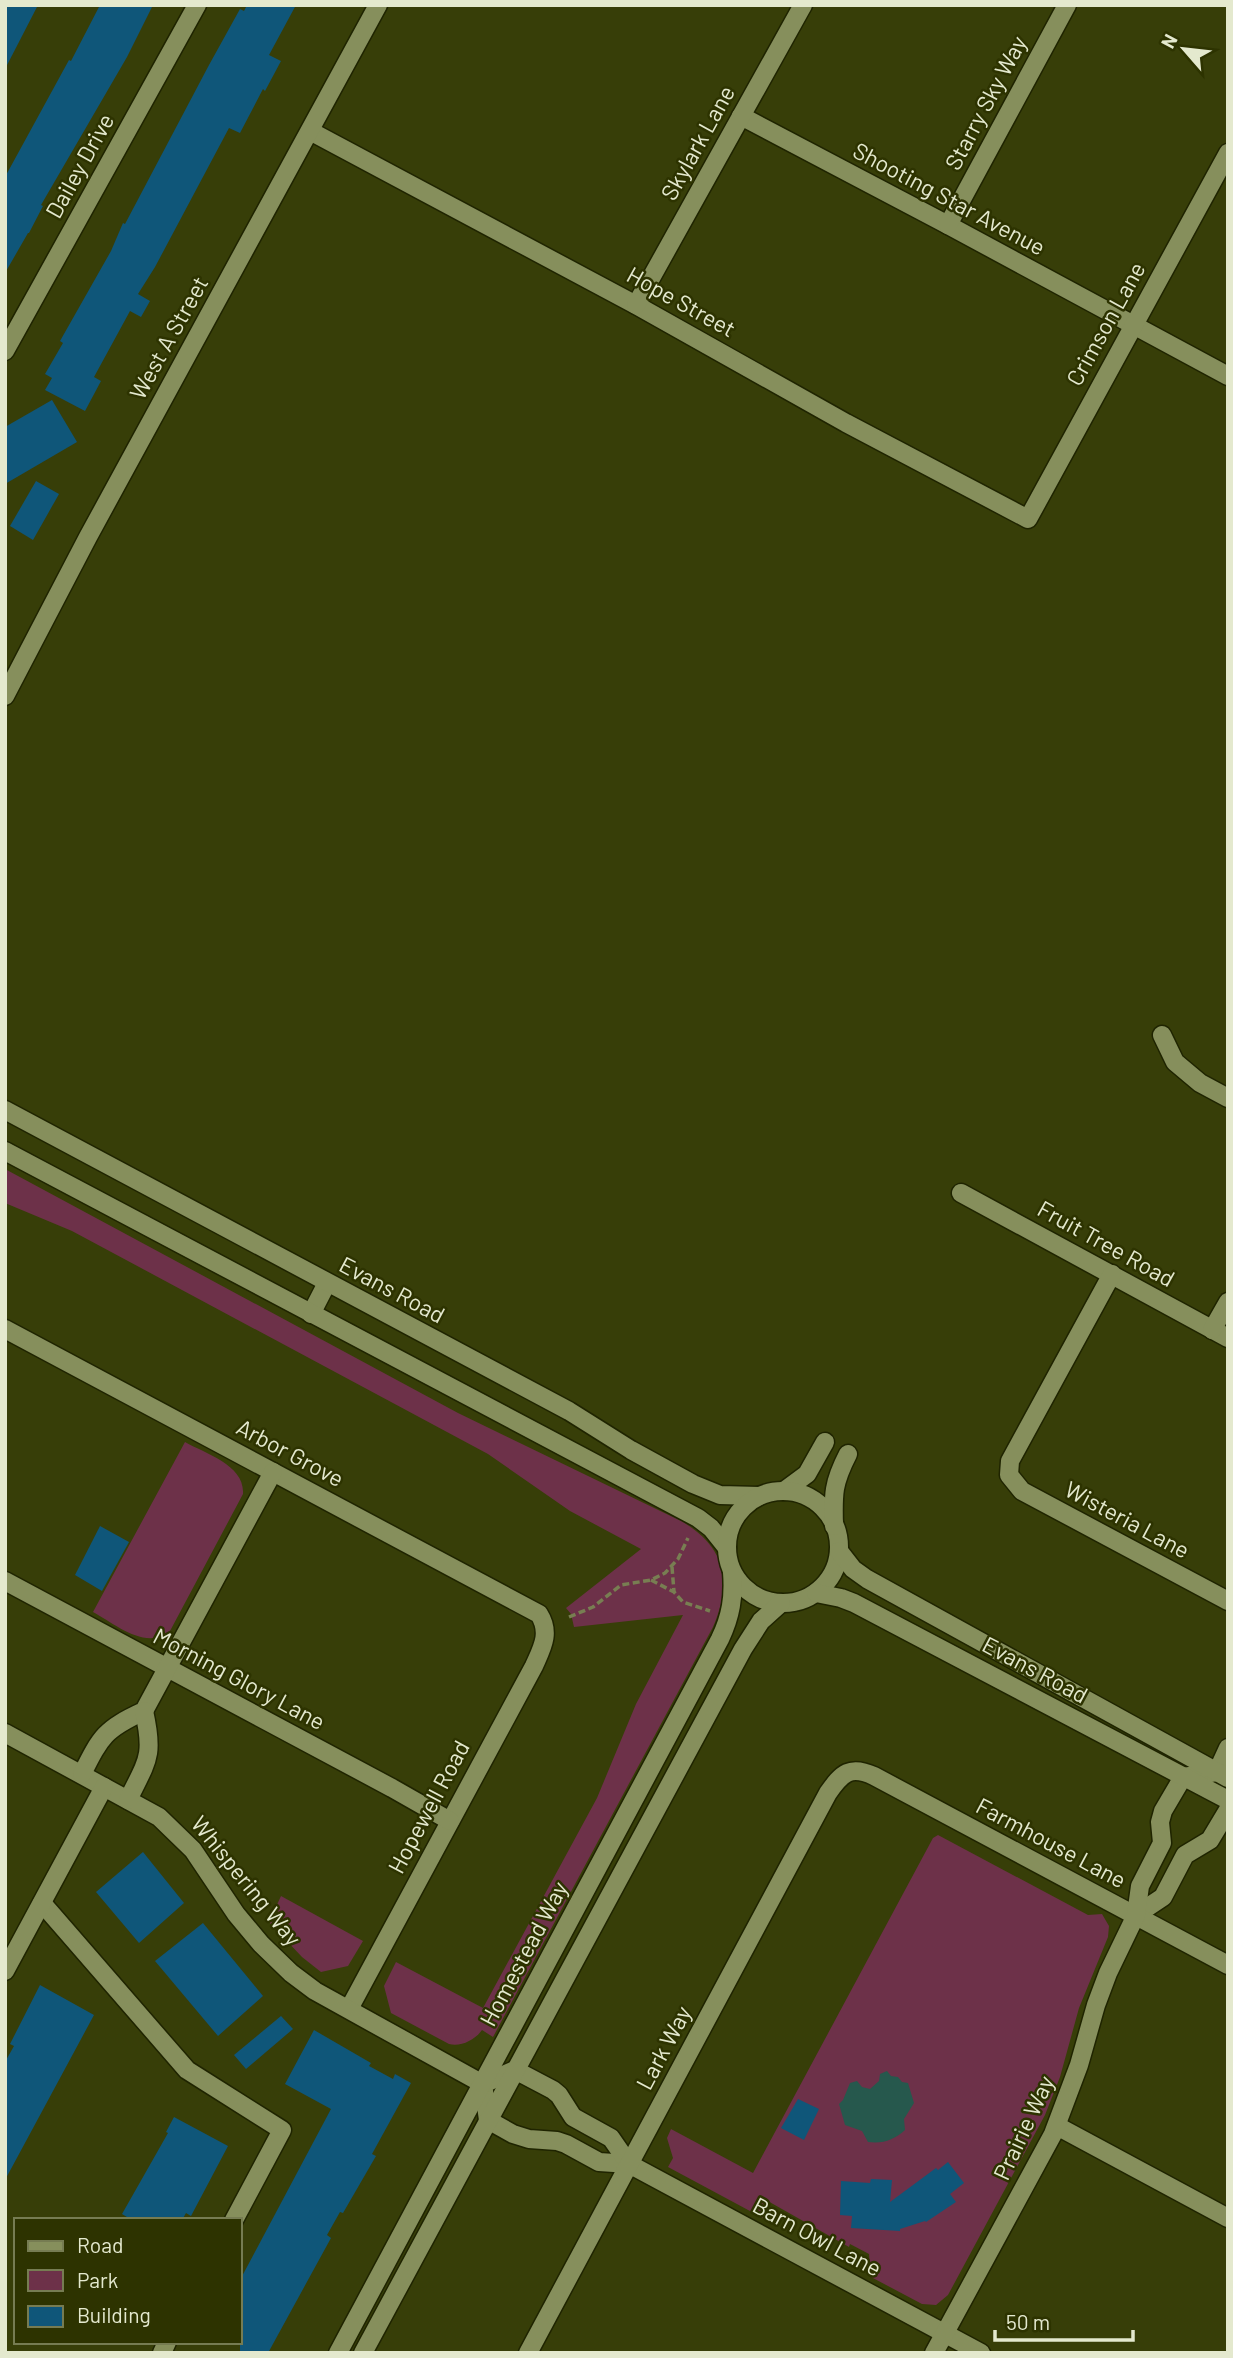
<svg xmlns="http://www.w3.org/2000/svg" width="1233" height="2358" viewBox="0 0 1233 2358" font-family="Barlow,sans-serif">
  <rect width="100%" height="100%" fill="#373e08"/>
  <g fill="#6d3149">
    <path d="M5,1169L458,1413L681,1521C725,1546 733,1581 713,1627L493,2037L482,2030C475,2040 461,2047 449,2044L391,2013L384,1986L396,1962L483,2008L597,1798L636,1704L683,1615L574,1627L571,1614L566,1608L641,1549L570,1511L488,1454L72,1231L5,1203Z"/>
    <path d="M185,1442C206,1454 245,1465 243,1494L170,1631C146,1651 115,1624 93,1612Z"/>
    <path d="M938,1835L1088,1915L1102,1914L1109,1926L1108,1937L1079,2008L1060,2077L1045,2115L948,2295L936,2305L922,2304L871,2277L869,2254L850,2244L849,2247L766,2200L763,2218L668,2167L673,2158L667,2138L671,2129L753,2173L933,1838Z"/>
    <path d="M281,1896L363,1941L348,1966L321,1972L302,1957L269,1922Z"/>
  </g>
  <path fill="#26584d" d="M887,2071L891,2076L898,2077L902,2082L908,2083L914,2103L904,2119L905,2130C894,2140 883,2144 868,2142L862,2131L845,2125L839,2104L843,2100L850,2083L857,2081L862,2087L870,2089L879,2081L880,2074Z"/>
  <g fill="#0f5679">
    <path d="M5,5H38L5,69Z"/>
    <path d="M100,5H153L127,57L41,205L43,206L29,233H28L5,273V177L69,60L71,61Z"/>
    <path d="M247,5H296L269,55L281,61L265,91L263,89L240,133L229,128L155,267L138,294L150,301L141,317L130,311L94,377L101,381L85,411L45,390L52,378L45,374L63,343L60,341L111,251L123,223L125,224L209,65L240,9L244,11Z"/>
    <path d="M52,400L77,442L5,484V427Z"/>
    <path d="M36,481L59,494L33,540L10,526Z"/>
    <path d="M100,1526L129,1542L102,1591L75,1575Z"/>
    <path d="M143,1852L184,1903L139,1943L96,1892Z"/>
    <path d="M203,1923L263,1996L218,2036L155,1961Z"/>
    <path d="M40,1985L94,2015L5,2180V2062L14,2046L10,2044Z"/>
    <path d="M281,2016L293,2029L246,2069L234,2055Z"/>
    <path d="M314,2030L371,2063L369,2066L393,2079L395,2074L411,2083L372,2154L376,2156L343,2213L340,2212L327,2235L331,2238L268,2353H240V2280L331,2109L285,2084Z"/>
    <path d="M798,2099L819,2109L804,2140L781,2128Z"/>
    <path d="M174,2117L228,2146L191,2216L186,2213L182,2220H132L122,2214L168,2133L166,2132Z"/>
    <path d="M948,2162L964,2183L950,2194L956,2202L926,2222L925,2221L900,2229V2231L851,2228L852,2216L840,2215L841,2181L870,2183L871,2179L892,2180L890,2202L936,2168L938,2170Z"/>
  </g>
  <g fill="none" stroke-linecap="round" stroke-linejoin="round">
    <g stroke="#1f2400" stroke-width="21">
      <g id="street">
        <path d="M741,116L948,225L1228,376"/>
        <path d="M310,131L636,305L846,423L1028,519L1228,153"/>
        <path d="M948,225L1067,5"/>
        <path d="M636,305L803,5"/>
        <path d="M5,351L197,5"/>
        <path d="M1162,1035L1175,1062L1200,1083L1228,1098"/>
        <path d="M961,1193L1228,1338"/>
        <path d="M1112,1274L1010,1461L1009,1475L1022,1491L1228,1601"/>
        <path d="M311,1314L327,1283"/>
        <path d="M5,1329L539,1614C551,1633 542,1648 534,1666L349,2009"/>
        <path d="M1212,1330L1228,1302"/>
        <path d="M5,1581L392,1788L450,1821"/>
        <path d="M5,1733L159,1817L193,1850L236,1914L261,1944L291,1973L315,1991L483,2084"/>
        <path d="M1217,1772L1228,1748"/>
        <path d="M82,1774C101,1736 105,1729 144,1711L273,1472"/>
        <path d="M128,1800C148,1759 154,1756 144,1711"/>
        <path d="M42,1903L187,2070L282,2130L234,2220"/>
        <path d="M1136,1915L1163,1897L1185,1855L1210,1840L1228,1810"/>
        <path d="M5,1971L104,1787"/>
        <path d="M483,2084L488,2120L513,2134L529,2139L557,2141L566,2144L599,2162L629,2164L981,2353"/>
        <path d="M483,2084L515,2070L553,2090L559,2095L573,2117L611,2138L629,2164"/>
        <path d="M1057,2126L1228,2218"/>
        <path d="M162,2353L167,2342"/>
        <path d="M528,2353L828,1793C842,1773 850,1765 874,1776L1228,1965"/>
        <path d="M934,2353L1053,2134L1079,2065L1096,2005L1108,1973L1136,1915L1140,1886L1162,1843L1160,1822L1163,1811L1183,1777L1217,1772"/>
      </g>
    </g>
    <g stroke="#1f2400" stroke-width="21">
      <g id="secondary">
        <path d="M5,696L88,537L378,5"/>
        <path d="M5,1110L569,1411L631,1450L693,1484L720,1495L759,1496"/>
        <path d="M5,1151L698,1518L711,1528L727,1548"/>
        <path d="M784,1491L807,1474L825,1442"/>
        <circle cx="783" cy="1547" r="56"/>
        <path d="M834,1526C833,1494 833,1483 848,1454"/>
        <path d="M839,1551L853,1569L867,1579L1228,1778"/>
        <path d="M816,1593L841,1598L854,1603L1228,1800"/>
        <path d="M338,2353L720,1639C731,1616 734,1597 732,1572"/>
        <path d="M363,2353L743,1649L761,1621L781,1603"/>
      </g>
    </g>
    <g stroke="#787e52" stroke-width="3.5" stroke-dasharray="7 3.5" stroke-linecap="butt">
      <path d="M672,1567L674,1592"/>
      <path d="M651,1580L674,1592L683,1602L710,1611"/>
      <path d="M569,1617L593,1607L621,1585L651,1580L665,1573L678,1559L688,1538"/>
    </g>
    <use href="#street" stroke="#868f5c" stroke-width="18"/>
    <use href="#secondary" stroke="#868f5c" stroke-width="18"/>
  </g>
  <g text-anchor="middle" stroke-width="5" stroke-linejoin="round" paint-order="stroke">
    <g font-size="23" fill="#e4e9ce" stroke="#2d3300">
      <text transform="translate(986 103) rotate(-62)" y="8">Starry Sky Way</text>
      <text transform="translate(698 143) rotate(-61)" y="8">Skylark Lane</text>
      <text transform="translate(80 166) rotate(-61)" y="8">Dailey Drive</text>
      <text transform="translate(949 199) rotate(28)" y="8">Shooting Star Avenue</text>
      <text transform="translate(681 302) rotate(29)" y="8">Hope Street</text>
      <text transform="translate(1106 324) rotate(-61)" y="8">Crimson Lane</text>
      <text transform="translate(169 338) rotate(-61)" y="8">West A Street</text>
      <text transform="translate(1106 1244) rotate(29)" y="8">Fruit Tree Road</text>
      <text transform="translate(392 1290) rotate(28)" y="8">Evans Road</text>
      <text transform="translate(290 1453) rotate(28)" y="8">Arbor Grove</text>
      <text transform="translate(1127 1520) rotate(28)" y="8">Wisteria Lane</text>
      <text transform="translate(1035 1670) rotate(28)" y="8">Evans Road</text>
      <text transform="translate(239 1679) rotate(28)" y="8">Morning Glory Lane</text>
      <text transform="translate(429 1807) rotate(-62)" y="8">Hopewell Road</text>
      <text transform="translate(1051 1843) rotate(28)" y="8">Farmhouse Lane</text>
      <text transform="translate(246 1881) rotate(51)" y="8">Whispering Way</text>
      <text transform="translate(524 1954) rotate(-62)" y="8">Homestead Way</text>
      <text transform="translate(664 2048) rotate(-62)" y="8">Lark Way</text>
      <text transform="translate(1024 2128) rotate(-65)" y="8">Prairie Way</text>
      <text transform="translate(817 2237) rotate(28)" y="8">Barn Owl Lane</text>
    </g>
  </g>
  <rect width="1233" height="2358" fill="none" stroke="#e4e9ce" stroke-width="14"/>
  <rect x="14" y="2218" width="228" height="126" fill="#2d3300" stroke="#767c52" stroke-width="2"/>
  <rect x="28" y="2241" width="35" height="10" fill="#868f5c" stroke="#767c52" stroke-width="2"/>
  <text x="77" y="2253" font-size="21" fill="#e4e9ce">Road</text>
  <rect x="28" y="2270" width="35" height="21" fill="#6d3149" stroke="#767c52" stroke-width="2"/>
  <text x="77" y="2288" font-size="21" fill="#e4e9ce">Park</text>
  <rect x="28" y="2306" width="35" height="21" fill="#0f5679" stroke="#767c52" stroke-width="2"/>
  <text x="77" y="2323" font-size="21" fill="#e4e9ce">Building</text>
  <g transform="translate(1184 49) rotate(298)" stroke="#2d3300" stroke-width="5" paint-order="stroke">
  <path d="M0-5L12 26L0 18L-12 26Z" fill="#e4e9ce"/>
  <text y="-10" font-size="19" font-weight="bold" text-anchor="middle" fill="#e4e9ce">N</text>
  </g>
  <path d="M995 2330v10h138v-10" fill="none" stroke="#e4e9ce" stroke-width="3.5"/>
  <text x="1006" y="2330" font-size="21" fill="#e4e9ce" stroke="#2d3300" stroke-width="5" paint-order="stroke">50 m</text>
</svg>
